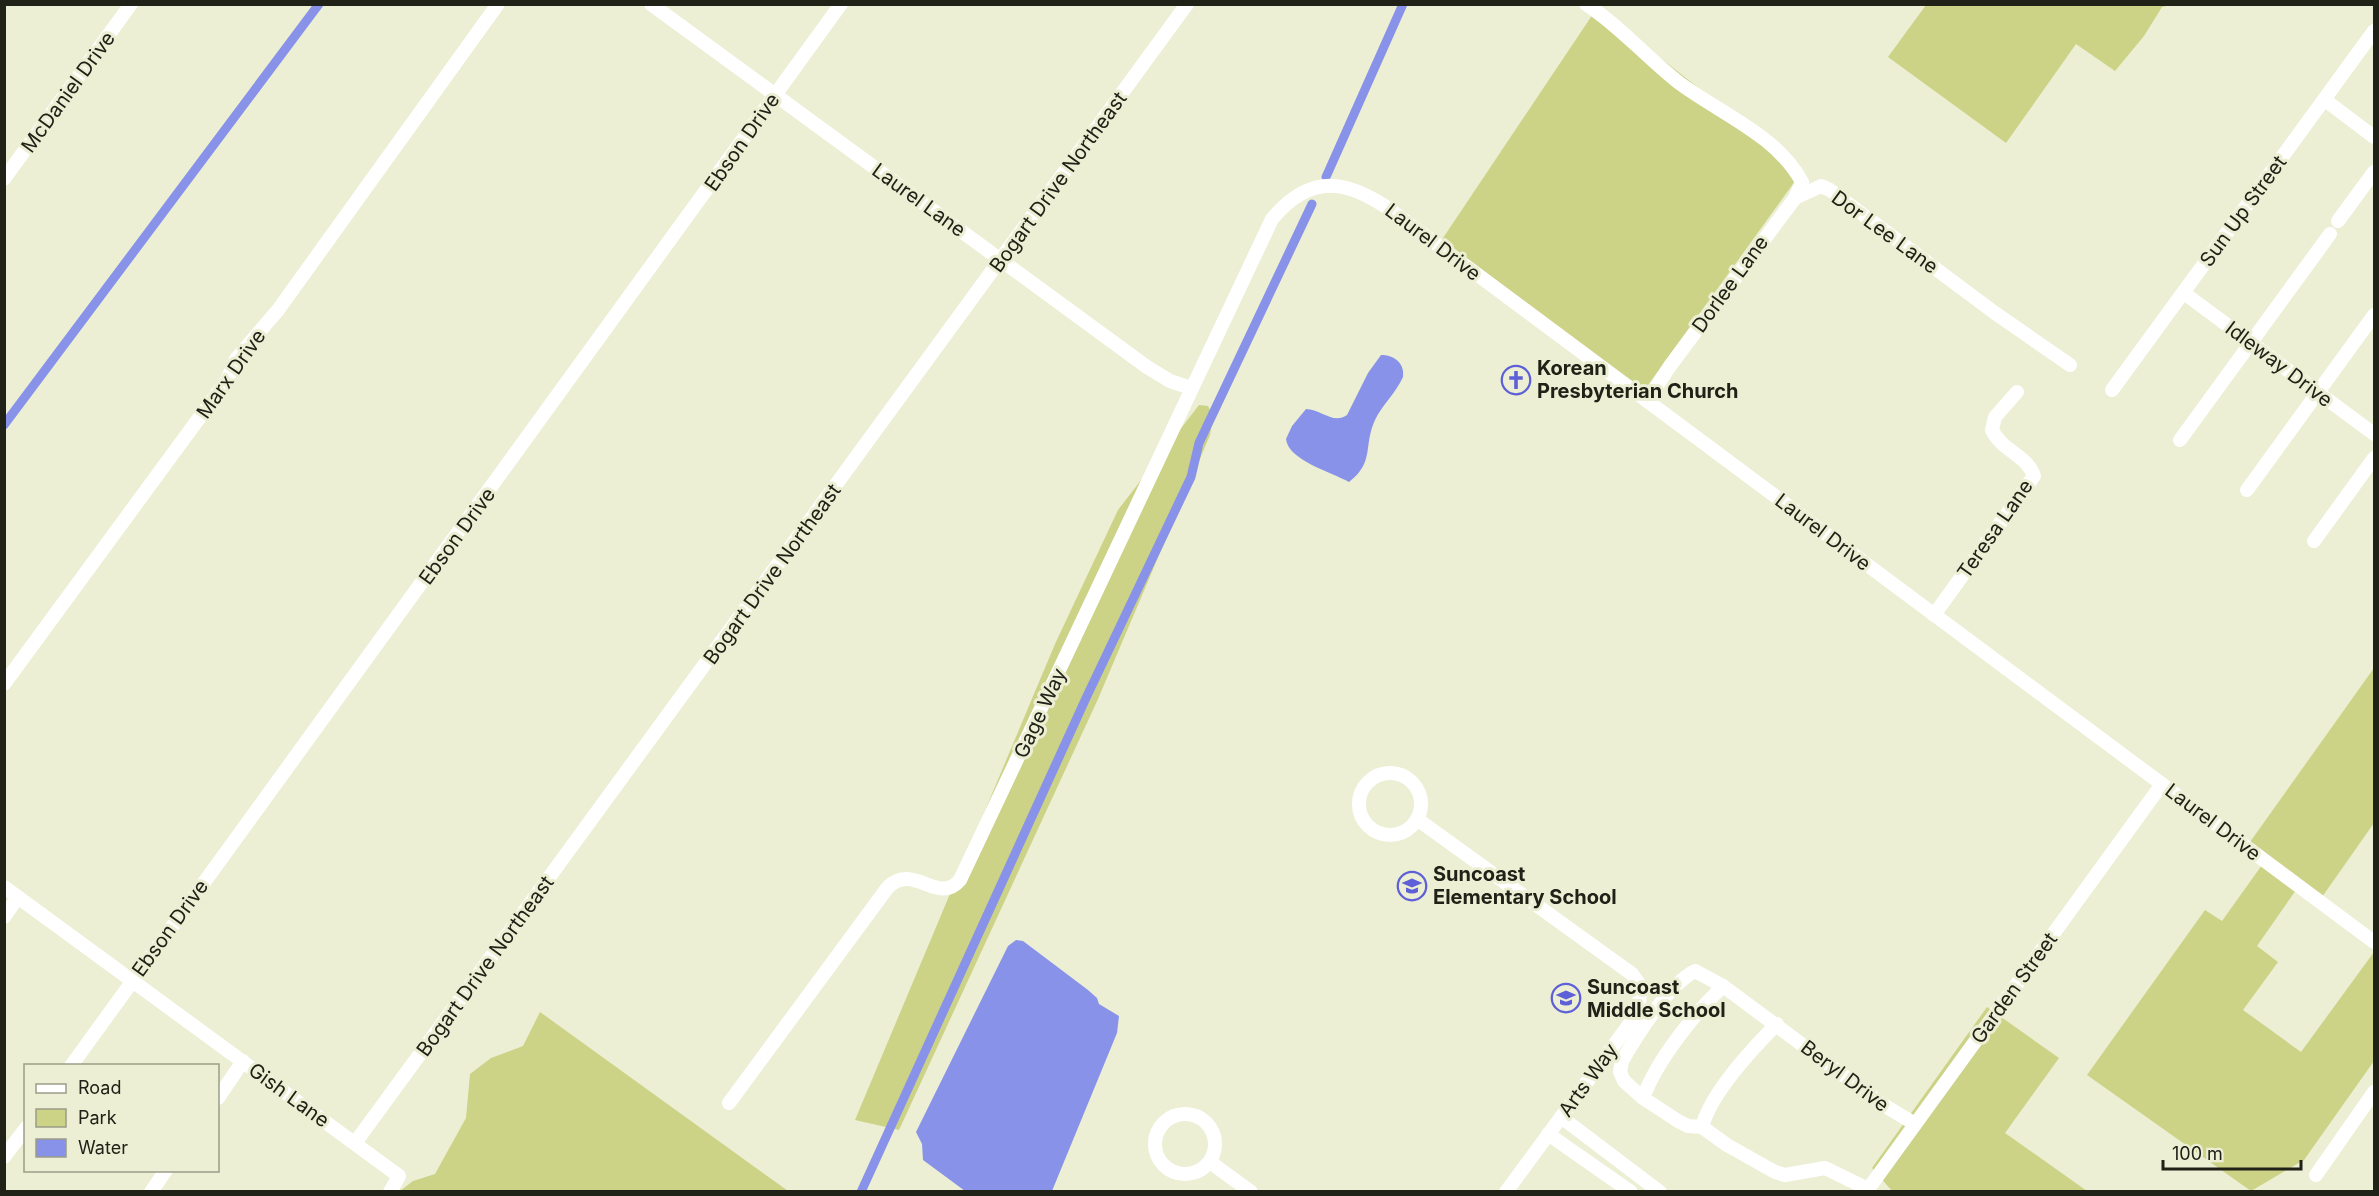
<svg xmlns="http://www.w3.org/2000/svg" width="2379" height="1196" viewBox="0 0 2379 1196" font-family="Inter,sans-serif">
  <rect width="100%" height="100%" fill="#ecefd3"/>
  <g fill="#ccd286">
    <path d="M1926,5V4L2170,5L2162,7L2144,36L2115,71L2076,44L2006,143L1888,57Z"/>
    <path d="M1597,8L1803,170L1643,392L1441,241Z"/>
    <path d="M1199,405L1208,406L1213,416L1210,435L1098,699L899,1130L855,1120L1055,644L1118,510Z"/>
    <path d="M2374,668V823L2322,897L2250,842Z"/>
    <path d="M2262,865L2296,890L2257,946L2278,962L2243,1010L2301,1052L2374,952V1061L2304,1160L2251,1191L2087,1075L2205,910L2222,921Z"/>
    <path d="M1987,1007L2059,1058L2005,1133L2087,1191H1892L1872,1168Z"/>
    <path d="M540,1012L788,1191H400L413,1181L435,1174L466,1118L470,1074L491,1058L523,1046Z"/>
  </g>
  <g fill="#8992e9">
    <path d="M1381,355C1394,355 1405,363 1403,377C1396,393 1382,405 1375,420C1363,446 1375,462 1349,482C1331,472 1288,460 1286,439L1292,426L1306,409C1321,409 1333,425 1347,415L1368,373Z"/>
    <path d="M1016,940L1023,941L1088,990L1097,998L1099,1004L1119,1016L1117,1033L1052,1191H965L923,1160L922,1144L916,1132L1008,946Z"/>
  </g>
  <g fill="none" stroke-linecap="round" stroke-linejoin="round">
    <g stroke="#8992e9" stroke-width="9">
      <path d="M1326,177L1403,4"/>
      <path d="M4,425L319,4"/>
      <path d="M861,1192L1086,698L1191,477L1199,443L1312,204"/>
    </g>
    <g stroke="#fff" stroke-width="14">
      <path d="M651,4L1147,367L1170,381L1191,388"/>
      <path d="M1586,4C1620,26 1646,57 1678,82C1719,113 1777,135 1802,182L1795,198L1670,366L1647,401"/>
      <path d="M2325,100L2374,137"/>
      <path d="M4,179L131,4"/>
      <path d="M1795,198L1821,186L1830,190L1995,313L2070,365"/>
      <path d="M2338,221L2374,172"/>
      <path d="M2184,293L2374,434"/>
      <path d="M2112,390L2374,31"/>
      <path d="M2180,440L2330,234"/>
      <path d="M2247,490L2374,315"/>
      <path d="M2314,541L2374,458"/>
      <path d="M1934,615L2034,476C2027,455 2002,451 1992,430L1995,417L2017,392"/>
      <path d="M4,684L227,380L236,359L278,310L498,4"/>
      <circle cx="1390" cy="804" r="31"/>
      <path d="M1417,819L1632,974L1640,985L1639,1011L1506,1192"/>
      <path d="M4,887L399,1176L390,1192"/>
      <path d="M4,917L18,897"/>
      <path d="M71,1066L841,4"/>
      <path d="M218,1098L243,1061"/>
      <path d="M1643,1098C1657,1060 1694,1014 1723,986"/>
      <path d="M729,1103L888,887C914,862 938,906 960,880L1272,219C1311,172 1348,180 1392,211L2374,942"/>
      <circle cx="1185" cy="1144" r="30"/>
      <path d="M1561,1117L1660,1192"/>
      <path d="M1702,1127C1711,1093 1751,1050 1777,1024"/>
      <path d="M1548,1134L1631,1192"/>
      <path d="M355,1143L1187,4"/>
      <path d="M4,1157L26,1128"/>
      <path d="M1210,1162L1251,1192"/>
      <path d="M2316,1175L2374,1092"/>
      <path d="M1868,1189L1825,1168L1785,1175L1775,1172L1727,1145L1702,1127L1688,1126L1678,1121L1643,1098L1624,1081L1620,1072L1622,1061C1637,1035 1669,984 1695,971L1723,986L1882,1104L1915,1124"/>
      <path d="M151,1192L166,1170"/>
      <path d="M1866,1192L2162,784"/>
    </g>
  </g>
  <defs>
    <g id="church-ring" transform="scale(1.5)"><circle r="9.5" fill="#ecefd3" stroke="#5e60d8" stroke-width="1.5"/><path d="M-1.2-6h2.4v3.5h3.3v2.4h-3.3V6h-2.4V-.1h-3.3v-2.4h3.3Z" fill="#5e60d8"/></g>
    <g id="school-ring" transform="scale(1.5)"><circle r="9.5" fill="#ecefd3" stroke="#5e60d8" stroke-width="1.5"/><path d="M0-5L7-2L0 1L-7-2ZM-4 1L0 2.5L4 1V4Q0 6-4 4Z" fill="#5e60d8"/></g>
  </defs>
  <g fill-rule="evenodd">
    <use href="#church-ring" x="1516" y="380"/>
    <use href="#school-ring" x="1412" y="886"/>
    <use href="#school-ring" x="1566" y="998"/>
  </g>
  <g text-anchor="middle" stroke-width="6" stroke-linejoin="round" paint-order="stroke">
    <g font-size="20" fill="#202117" stroke="#ecefd3">
      <text transform="translate(68 92) rotate(-54)" y="7">McDaniel Drive</text>
      <text transform="translate(742 142) rotate(-55)" y="7">Ebson Drive</text>
      <text transform="translate(1058 182) rotate(-54)" y="7">Bogart Drive Northeast</text>
      <text transform="translate(919 200) rotate(36)" y="7">Laurel Lane</text>
      <text transform="translate(2243 211) rotate(-54)" y="7">Sun Up Street</text>
      <text transform="translate(1885 232) rotate(36)" y="7">Dor Lee Lane</text>
      <text transform="translate(1433 242) rotate(37)" y="7">Laurel Drive</text>
      <text transform="translate(1730 284) rotate(-54)" y="7">Dorlee Lane</text>
      <text transform="translate(2279 364) rotate(37)" y="7">Idleway Drive</text>
      <text transform="translate(231 374) rotate(-55)" y="7">Marx Drive</text>
      <text transform="translate(1995 529) rotate(-55)" y="7">Teresa Lane</text>
      <text transform="translate(1823 532) rotate(37)" y="7">Laurel Drive</text>
      <text transform="translate(457 536) rotate(-54)" y="7">Ebson Drive</text>
      <text transform="translate(772 574) rotate(-54)" y="7">Bogart Drive Northeast</text>
      <text transform="translate(1040 713) rotate(-65)" y="7">Gage Way</text>
      <text transform="translate(2213 822) rotate(37)" y="7">Laurel Drive</text>
      <text transform="translate(170 928) rotate(-54)" y="7">Ebson Drive</text>
      <text transform="translate(485 966) rotate(-54)" y="7">Bogart Drive Northeast</text>
      <text transform="translate(2014 988) rotate(-54)" y="7">Garden Street</text>
      <text transform="translate(1845 1076) rotate(37)" y="7">Beryl Drive</text>
      <text transform="translate(1588 1080) rotate(-54)" y="7">Arts Way</text>
      <text transform="translate(289 1095) rotate(36)" y="7">Gish Lane</text>
    </g>
    <g font-size="20" font-weight="bold" fill="#202117" stroke="#ecefd3" text-anchor="start">
      <text x="1537" y="375">Korean<tspan x="1537" dy="23">Presbyterian Church</tspan></text>
      <text x="1433" y="881">Suncoast<tspan x="1433" dy="23">Elementary School</tspan></text>
      <text x="1587" y="994">Suncoast<tspan x="1587" dy="23">Middle School</tspan></text>
    </g>
  </g>
  <rect width="2379" height="1196" fill="none" stroke="#202117" stroke-width="12"/>
  <rect x="24" y="1064" width="195" height="108" fill="#ecefd3" stroke="#9a9d88" stroke-width="1.5"/>
  <rect x="36" y="1084" width="30" height="9" fill="#ffffff" stroke="#9a9d88" stroke-width="1.5"/>
  <text x="78" y="1094" font-size="18" fill="#202117">Road</text>
  <rect x="36" y="1109" width="30" height="18" fill="#ccd286" stroke="#9a9d88" stroke-width="1.5"/>
  <text x="78" y="1124" font-size="18" fill="#202117">Park</text>
  <rect x="36" y="1139" width="30" height="18" fill="#8992e9" stroke="#9a9d88" stroke-width="1.5"/>
  <text x="78" y="1154" font-size="18" fill="#202117">Water</text>
  <path d="M2163 1160v9h138v-9" fill="none" stroke="#202117" stroke-width="3"/>
  <text x="2172" y="1160" font-size="18" fill="#202117" stroke="#ecefd3" stroke-width="4.5" paint-order="stroke">100 m</text>
</svg>
